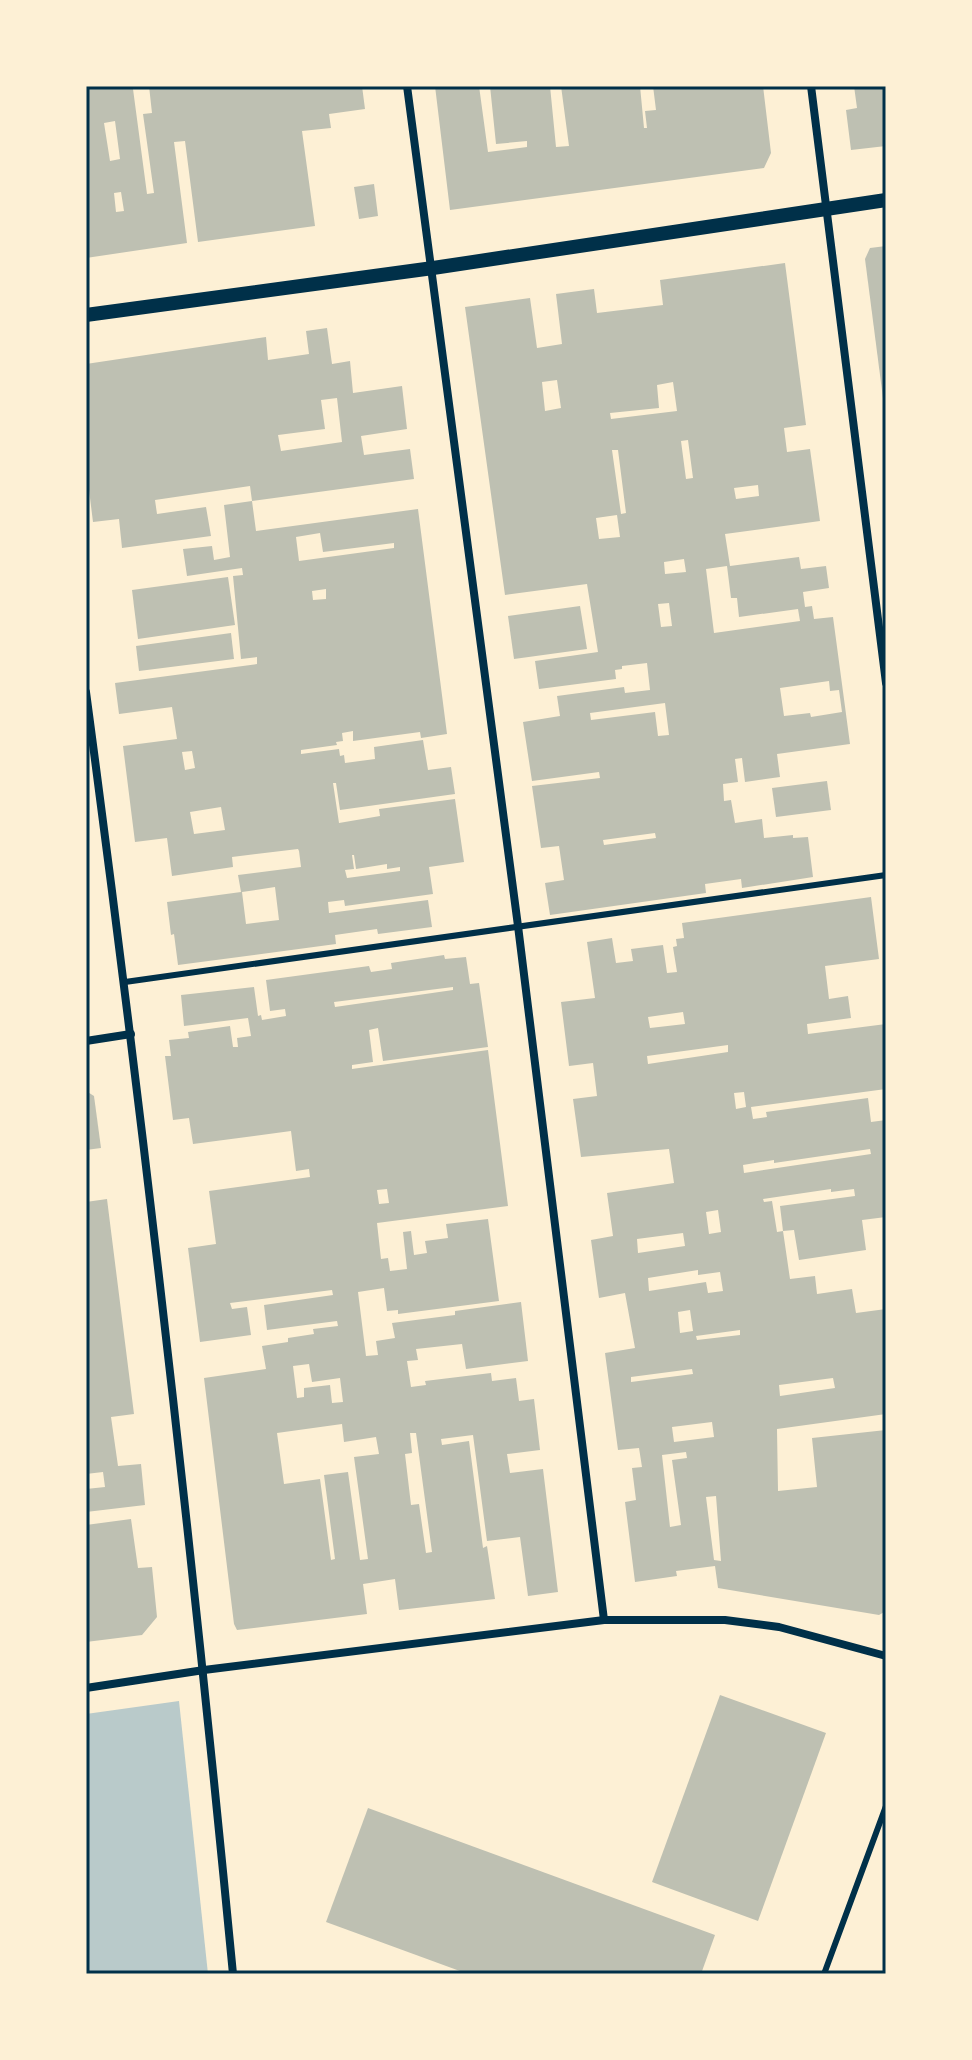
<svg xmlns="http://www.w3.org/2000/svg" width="972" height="2060" viewBox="0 0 972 2060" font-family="'Public Sans',sans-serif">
  <rect width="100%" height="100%" fill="#fdf0d5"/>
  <path fill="#b9caca" d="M179,1701L208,1974H87L86,1714Z"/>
  <g fill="#bec0b2" fill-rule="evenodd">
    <path d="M86,86H140L133,89L147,194L154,193L143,114L152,113L149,86H362L365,109L329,114L331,128L302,131L315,226L198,242L185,141L174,142L187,243L86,258ZM115,121L120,159L110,161L104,123ZM121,192L124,211L116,212L114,193Z"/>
    <path d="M435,86H479L488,152L527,147V141L496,144L490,86H550L556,147L569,146L561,86H640L644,128H647L645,111L656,110L653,86H763L771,153L764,168L450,210Z"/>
    <path d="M854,86H886V146L851,150L846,110L857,108Z"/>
    <path d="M374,184L378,216L359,219L354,187Z"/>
    <path d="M886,246V406H884L865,259L870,248Z"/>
    <path d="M785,263L806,425L784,428L787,452L810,449L820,521L725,534L730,566L799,557L801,569L826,566L829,588L803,592L805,607L812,606L814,619L833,617L850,744L777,754L780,777L745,782L742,758L735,759L738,782L723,784L724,801L731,800L735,823L762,819L764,838L793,835V838L808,837L813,877L742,888L741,879L705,884L706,893L550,915L545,883L564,880L559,846L541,848L532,786L600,778L599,772L532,781L523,722L560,716L557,696L624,687L625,693L650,690L647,663L622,666V669L615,670L616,679L539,689L535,661L598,652L587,584L505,595L465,307L530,298L537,348L562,344L556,294L594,289L597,313L663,305L660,280ZM557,380L561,408L545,411L542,382ZM673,382L677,411L611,419L610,413L659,408L657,385ZM688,440L693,478L686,479L681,441ZM612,450H618L626,513L621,514ZM758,485L759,496L736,499L734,488ZM617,515L620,537L599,539L596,518ZM684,559L686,572L665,574L664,562ZM727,566L731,598H737L739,617L798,609L800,621L714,633L706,569ZM669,603L672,626L661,627L658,604ZM829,681L830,691L839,690L842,712L811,717L810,713L784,716L780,688ZM665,703L669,735L658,736L655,712L591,720L590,713ZM655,833L656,838L604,845L603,840Z"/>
    <path d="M327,328L332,364L350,361L353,393L402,386L407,429L361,436L364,455L410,449L414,479L252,501L250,486L155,500L157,514L206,507L211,536L122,548L119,519L93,522L86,466V364L266,337L268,360L309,354L306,331ZM337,398L342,442L281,451L278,435L325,429L321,400Z"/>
    <path d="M252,501L256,531L418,509L447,734L421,738L420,732L353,741V731L342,733L343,741L336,742L337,745L301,750V754L339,749L340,756L344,755L345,763L375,759L374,747L423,740L428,770L451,767L455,794L340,810L336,783H333L339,823L380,816L379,809L455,799L464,862L429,867L433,894L345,906L344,900L328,902L329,913L428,900L432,927L378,934L377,929L335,935L336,944L178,965L174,934L171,935L167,902L241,892L238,875L301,867L299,851L298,849L232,857L233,867L172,876L167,838L135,842L123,746L177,739L172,707L119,714L115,683L257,664V657L241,659L233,576L243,575L242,568L187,576L183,549L212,546L214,560L230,557L224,505ZM320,533L323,552L394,543V548L299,561L296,537ZM326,589V599L313,600L312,591ZM192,751L195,768L185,770L182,752ZM221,807L225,830L194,834L190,812ZM352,855H354L356,869L387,864V869L400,867V871L347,878L345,870L354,869ZM275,887L279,920L246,924L242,892Z"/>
    <path d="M228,577L235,625L138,639L132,590Z"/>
    <path d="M580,606L587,649L514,659L508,616Z"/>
    <path d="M231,633L234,659L139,671L136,646Z"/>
    <path d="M827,781L831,810L776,817L772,788Z"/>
    <path d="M871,897L879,959L825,966L829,999L848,996L851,1018L807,1024L808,1034L886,1024V1089L751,1107L753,1119L767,1117L766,1112L868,1098L871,1122L886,1120V1217L862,1220L866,1250L799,1260L794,1230L783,1231L780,1206L855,1196L854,1189L831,1192V1189L763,1199L764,1202L772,1201L777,1232L783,1231L790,1279L815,1276L817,1294L852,1289L856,1313L886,1309V1414L777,1429L778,1491L817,1487L812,1438L886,1430V1611L879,1615L718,1588L715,1566L676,1571L677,1576L635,1582L625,1502L636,1500L632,1468L642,1467L639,1448L618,1450L605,1353L635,1348L625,1293L599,1298L591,1240L613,1236L607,1193L674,1183L669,1149L581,1157L573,1099L597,1096L593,1063L569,1066L561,1002L595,998L587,942L612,938L616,963L633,961L631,949L663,945L667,973L677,972L673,947L677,946L676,939L684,938L682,923ZM683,1012L685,1024L650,1028L648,1017ZM728,1045V1052L648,1064L647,1056ZM744,1092L746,1107L736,1109L734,1093ZM870,1149L871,1154L744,1173L743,1165L774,1160V1163ZM718,1210L721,1232L709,1234L706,1212ZM683,1233L685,1246L638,1253L637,1239ZM698,1270V1275L720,1272L723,1291L708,1293L706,1282L649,1291L648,1278ZM690,1310L693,1331L680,1333L678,1312ZM740,1330V1335L697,1340L696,1336ZM692,1369L693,1374L631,1382V1377ZM833,1378L835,1388L780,1396L779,1385ZM712,1422L714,1437L674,1442L672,1427ZM686,1452L687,1458L672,1460L681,1525L670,1527L662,1455ZM716,1496L721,1561L714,1560L706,1497Z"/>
    <path d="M444,955L445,959L466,957L470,984L479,983L488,1047L383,1061L378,1028L369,1030L373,1062L352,1065V1069L488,1050L508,1206L377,1223L381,1259L388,1258L390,1271L407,1269L403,1232L411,1231L414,1255L427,1253L425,1241L448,1238L446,1224L488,1219L499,1301L398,1314V1310L387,1311L384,1288L358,1292L366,1356L378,1355L376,1341L395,1338L392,1323L455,1315V1311L521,1302L528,1361L466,1369L462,1344L416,1349L418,1360L407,1361L411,1387L426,1385L425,1381L491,1373L492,1381L516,1378L519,1401L534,1399L540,1450L507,1454L510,1473L543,1469L558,1592L528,1596L520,1537L487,1541L473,1435L441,1439L442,1445L469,1441L483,1548L487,1546L495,1599L399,1610L395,1579L363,1584L367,1614L237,1630L234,1624L204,1378L266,1369L262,1346L288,1342V1338L314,1334L313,1329L338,1326L337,1321L267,1330L264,1305L333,1295L332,1290L230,1303L232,1309L247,1307L251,1335L200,1342L188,1248L216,1244L209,1191L310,1177L309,1169L296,1171L291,1131L193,1144L189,1118L173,1120L165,1056H171L169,1040L189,1038L188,1032L230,1026L233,1047H238L237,1038L251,1036L248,1018L184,1026L181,995L254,987L258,1016L261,1015L262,1020L286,1016L285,1009L270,1011L266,980L369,966L371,972L392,969L391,963ZM453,987V990L335,1007L334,1002ZM387,1189L389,1203L379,1204L377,1190ZM309,1364L312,1382L340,1378L343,1402L332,1403L330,1385L304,1388V1397L297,1398L293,1366ZM342,1424L344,1442L376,1437L379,1454L354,1457L368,1559L360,1560L348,1472L324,1475L335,1559L331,1560L320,1479L284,1484L277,1433ZM410,1433H416L432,1552L426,1553L419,1504L411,1505L405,1454L412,1453Z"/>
    <path d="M86,1091L94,1096L101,1148L86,1150Z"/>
    <path d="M107,1199L134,1414L111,1417L118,1466L141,1464L145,1505L86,1512V1489L105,1487L103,1472L86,1474V1202Z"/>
    <path d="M131,1519L138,1568L152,1567L157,1617L142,1635L86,1642V1525Z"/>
    <path d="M720,1695L826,1733L758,1921L652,1882Z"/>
    <path d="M368,1808L715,1935L701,1974H468L326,1922Z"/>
  </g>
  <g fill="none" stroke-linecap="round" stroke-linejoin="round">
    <g stroke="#003049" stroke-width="6">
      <path d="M125,982L886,875"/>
      <path d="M824,1974L886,1806"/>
    </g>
    <g stroke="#003049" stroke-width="8">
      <path d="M407,86L518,926L604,1620"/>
      <path d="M811,86L886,683"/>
      <path d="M86,692C143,1119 192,1546 233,1974"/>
      <path d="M86,1041L131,1034"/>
      <path d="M86,1688L204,1670L604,1620H725L779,1627L886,1656"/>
    </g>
    <path stroke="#003049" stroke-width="14" d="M86,315L433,268L886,200"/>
  </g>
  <rect width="972" height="2060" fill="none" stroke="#fdf0d5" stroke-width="176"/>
  <rect x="88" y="88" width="796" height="1884" fill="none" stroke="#003049" stroke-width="3"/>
</svg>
